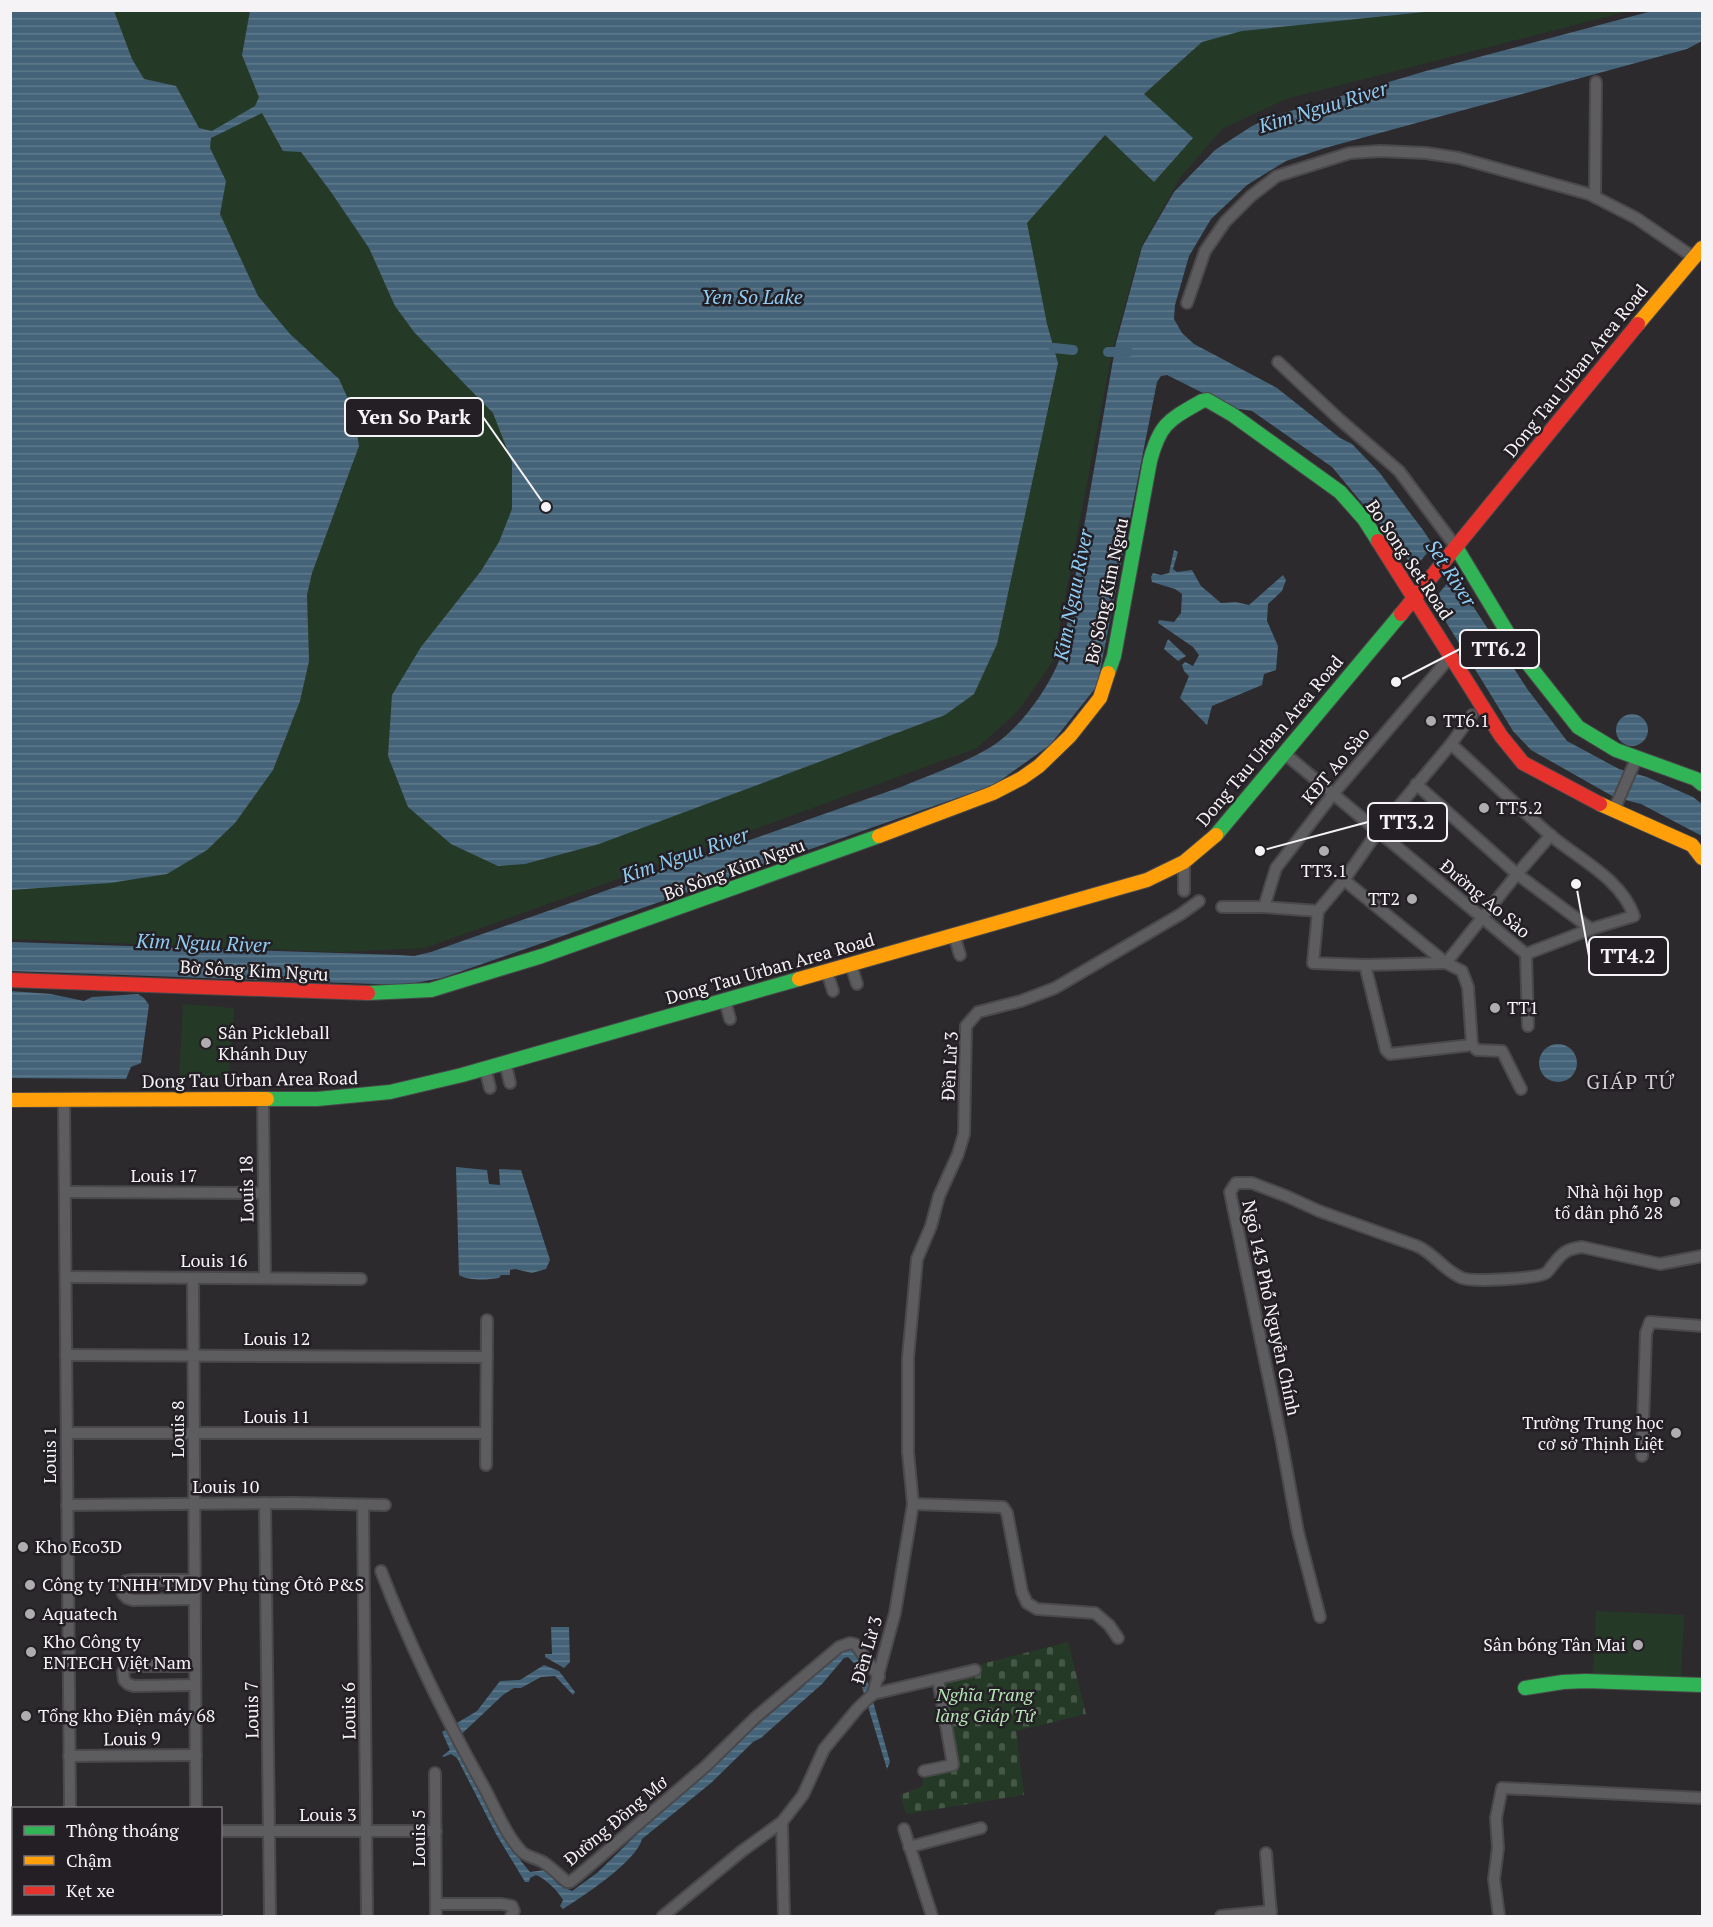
<svg xmlns="http://www.w3.org/2000/svg" width="1713" height="1927" viewBox="0 0 1713 1927" font-family="'PT Serif',serif">
  <defs>
    <pattern id="cemetery-stones" width="16" height="16" patternUnits="userSpaceOnUse" patternTransform="scale(1.5)"><rect width="16" height="16" fill="#253a26"/><path d="M2 7V4a2 2 0 0 1 4 0v3zM10 15v-3a2 2 0 0 1 4 0v3z" fill="#455746"/></pattern>
    <pattern id="water-rules" width="6" height="5" patternUnits="userSpaceOnUse" patternTransform="scale(1.5)"><rect width="6" height="5" fill="#446378"/><path d="M0 2.5h6" fill="none" stroke="#607a8c"/></pattern>
  </defs>
  <rect width="100%" height="100%" fill="#2c2a2d"/>
  <path fill="url(#cemetery-stones)" d="M1068,1642L1086,1714L1016,1731L1024,1795L906,1814L900,1795L923,1786V1773L953,1766L938,1675Z"/>
  <g fill="#253a26">
    <path d="M11,11H1629L1286,99L1222,129L1180,178L1141,247L1112,352L1053,661L1018,711L977,748L618,879L425,948L340,952L11,939Z"/>
    <path d="M183,1004L234,1008L229,1078H179Z"/>
    <path d="M1596,1611L1684,1615L1681,1679L1593,1675Z"/>
  </g>
  <g fill="url(#water-rules)">
    <path d="M10,11H114L132,59L144,79L176,86L199,128L212,131L255,106L259,97L242,55L250,11H1434L1242,31L1202,42L1144,94L1193,138L1154,182L1105,135L1027,223L1047,324L1058,363L997,644L974,694L945,715L599,844L525,864L498,866L451,844L408,807L388,756L392,695L421,647L481,571L499,542L512,509V462L493,413L414,332L395,306L369,248L331,192L301,152L283,151L262,113L211,138L210,148L226,181L220,214L258,296L290,334L339,379L353,410L359,446L312,573L307,595L309,661L300,701L273,770L235,823L207,850L167,874L110,883L11,890Z"/>
    <path d="M1652,11H1702V41L1687,49L1325,148L1286,161L1247,185L1211,219L1189,256L1175,305L1174,319L1182,333L1194,344L1277,388L1340,438L1352,444L1379,472L1423,530L1528,690L1567,741L1619,769L1647,777L1693,797L1702,804V836L1641,804L1614,797L1531,750L1513,731L1403,552L1332,467L1252,411L1233,408L1167,375L1161,376L1157,382L1097,686L1050,745L994,785L442,978L404,985L11,971V942L399,955L414,956L431,952L901,787C932,774 965,763 994,745C1022,726 1051,685 1062,653L1116,343L1142,247L1174,192L1215,150L1252,126L1277,115L1426,71Z"/>
    <path d="M1174,550L1178,552L1173,569L1177,572L1192,570L1201,586L1221,603L1236,602L1249,605L1283,575L1286,580L1282,591L1268,604L1267,621L1278,646L1276,670L1264,674L1262,685L1212,706L1207,725L1180,698L1189,676L1184,671L1182,665L1185,662L1193,666L1199,655L1193,647L1158,623L1159,620L1174,622L1181,613L1182,594L1175,589L1152,582L1151,577L1153,573L1161,575L1169,573Z"/>
    <path d="M1168,639L1186,656L1178,661L1164,649Z"/>
    <circle cx="1632" cy="730" r="16"/>
    <path d="M10,991L51,994L84,1001L92,997L138,994L144,998L149,1005L141,1063L131,1067L126,1079L11,1078Z"/>
    <circle cx="1558" cy="1063" r="19"/>
    <path d="M456,1167L487,1170L489,1184L500,1185L499,1169L521,1170L550,1260L546,1269L532,1273L515,1269L510,1270V1275H501L499,1278C487,1280 469,1281 459,1275Z"/>
    <path d="M551,1627H569L570,1662L564,1668L545,1657V1654H552Z"/>
    <path d="M853,1649L860,1655L890,1762L887,1769L855,1664L848,1657L844,1658L822,1684L761,1738L753,1742L711,1783L642,1839C636,1862 583,1896 563,1909L560,1906L563,1900C557,1890 547,1880 536,1875L530,1878L529,1882H525L496,1834L457,1758L451,1754L444,1757L442,1756L450,1750L442,1732L477,1711L500,1681L520,1680L544,1665L559,1671L575,1692L573,1695L555,1676L541,1677L521,1688H514L503,1695L452,1743L521,1861L530,1872L545,1870L559,1885L572,1891L597,1873L667,1805L706,1774L731,1747L798,1691L841,1651Z"/>
    <path d="M10,1842H14V1914H57V1916H11Z"/>
  </g>
  <path fill="#2c2a2d" d="M1434,545L1455,574L1430,604L1411,572Z"/>
  <g fill="none" stroke-linecap="round" stroke-linejoin="round">
    <g stroke="#446378" stroke-width="10">
      <path d="M1054,348L1073,350"/>
      <path d="M1108,352H1128"/>
    </g>
    <g stroke="#4a484b" stroke-width="14">
      <g id="street">
        <path d="M1595,197L1596,82"/>
        <path d="M1187,303L1205,251L1225,222L1251,196L1277,176L1350,153L1380,151L1426,153L1459,158L1589,194L1636,218L1693,257"/>
        <path d="M1278,362L1339,419L1399,471L1456,547"/>
        <path d="M1451,744C1484,774 1516,805 1549,834C1578,859 1621,878 1634,916L1591,929L1526,954"/>
        <path d="M1285,754L1526,954"/>
        <path d="M1416,784L1517,874L1591,929"/>
        <path d="M1614,810L1637,757"/>
        <path d="M1344,880L1446,963L1462,971L1468,987L1472,1045L1477,1050L1502,1051L1521,1089"/>
        <path d="M1184,891V862"/>
        <path d="M1222,907H1264L1318,911"/>
        <path d="M1264,907L1276,868L1333,794L1451,656"/>
        <path d="M954,935L960,955"/>
        <path d="M1526,954L1528,1026"/>
        <path d="M1446,963L1365,965L1313,963L1318,911L1344,880L1378,831L1451,744L1472,715"/>
        <path d="M1446,963L1517,874L1551,835"/>
        <path d="M851,965L857,984"/>
        <path d="M1365,965L1386,1050L1390,1054L1472,1045"/>
        <path d="M827,972L833,991"/>
        <path d="M725,1001L730,1019"/>
        <path d="M505,1062L510,1083"/>
        <path d="M485,1068L490,1088"/>
        <path d="M263,1100L265,1278"/>
        <path d="M64,1101L70,1808"/>
        <path d="M65,1192L264,1193"/>
        <path d="M66,1277L361,1279"/>
        <path d="M193,1278L196,1808"/>
        <path d="M66,1355L487,1357"/>
        <path d="M67,1433H486"/>
        <path d="M1642,1456L1646,1333L1650,1322L1702,1326"/>
        <path d="M486,1465L487,1320"/>
        <path d="M265,1503L270,1916"/>
        <path d="M913,1504L1003,1507L1007,1513L1022,1592L1027,1603L1037,1609L1095,1613L1109,1625L1118,1638"/>
        <path d="M67,1505L295,1503L385,1505"/>
        <path d="M363,1505L367,1916"/>
        <path d="M381,1571C410,1646 445,1718 485,1789C495,1808 507,1837 522,1852C529,1858 538,1858 546,1864C553,1869 560,1876 567,1882H570L579,1875L706,1766L756,1717L839,1647L850,1643L855,1644L879,1677"/>
        <path d="M194,1580H133L126,1581L122,1586L123,1594L127,1598L133,1600L194,1599"/>
        <path d="M1320,1617L1298,1532L1281,1438L1230,1192L1236,1183H1252L1286,1196L1319,1211L1417,1246C1434,1253 1444,1271 1462,1278C1473,1282 1537,1279 1546,1273C1549,1271 1550,1268 1552,1266C1562,1253 1566,1249 1582,1247L1660,1264L1702,1256"/>
        <path d="M195,1666H134L127,1667L123,1672L124,1680L128,1684L134,1686L195,1685"/>
        <path d="M873,1694L975,1670"/>
        <path d="M69,1756L196,1755"/>
        <path d="M924,1771L953,1765L938,1679"/>
        <path d="M435,1773L436,1916"/>
        <path d="M782,1822L784,1916"/>
        <path d="M904,1829L932,1916"/>
        <path d="M220,1831H436"/>
        <path d="M909,1847L981,1828"/>
        <path d="M1266,1853L1271,1916"/>
        <path d="M436,1904H502L512,1906L514,1911L511,1916"/>
        <path d="M71,1914V1916"/>
        <path d="M128,1914V1916"/>
        <path d="M197,1914V1916"/>
        <path d="M663,1916L742,1851L782,1822L803,1795L824,1749L858,1708L873,1694L895,1613L913,1504L908,1452V1358L917,1259L931,1226L939,1196L958,1154L964,1134L966,1026L978,1012L1021,1001L1055,988L1181,914L1199,901"/>
        <path d="M1221,1916L1271,1911"/>
        <path d="M1499,1916L1494,1879L1498,1848L1496,1818L1502,1788L1702,1798"/>
      </g>
    </g>
    <g stroke="#4a484b" stroke-width="16">
      <g id="fast">
        <path d="M1456,547L1521,655L1578,727L1616,750L1696,779L1702,784"/>
        <path d="M1108,673L1114,656L1150,461C1160,423 1169,420 1202,401L1207,400L1233,415L1340,492L1364,519L1378,541"/>
        <path d="M1216,835L1401,614"/>
        <path d="M368,993L431,990L542,956L879,836"/>
        <path d="M267,1099H317L390,1092L462,1075L799,979"/>
        <path d="M1525,1688L1563,1682L1586,1681L1702,1685"/>
      </g>
    </g>
    <g stroke="#4a484b" stroke-width="16">
      <g id="slow">
        <path d="M1638,324L1702,248"/>
        <path d="M1600,804L1692,845L1702,858"/>
        <path d="M879,836L993,793L1022,778L1039,766L1070,736L1100,698L1108,673"/>
        <path d="M799,979L1147,880L1184,862L1216,835"/>
        <path d="M10,1100L267,1099"/>
      </g>
    </g>
    <g stroke="#4a484b" stroke-width="16">
      <g id="jam">
        <path d="M1378,541L1501,736L1523,763L1600,804"/>
        <path d="M1401,614L1638,324"/>
        <path d="M10,980L368,993"/>
      </g>
    </g>
    <use href="#street" stroke="#5d5c5e" stroke-width="10"/>
    <use href="#fast" stroke="#30b455" stroke-width="14"/>
    <use href="#slow" stroke="#ff9f0a" stroke-width="14"/>
    <use href="#jam" stroke="#e5322d" stroke-width="14"/>
  </g>
  <g fill="#afadb0" stroke="#231f24" stroke-width="2">
    <circle cx="1431" cy="721" r="6"/>
    <circle cx="1484" cy="808" r="6"/>
    <circle cx="1324" cy="851" r="6"/>
    <circle cx="1412" cy="899" r="6"/>
    <circle cx="1495" cy="1008" r="6"/>
    <circle cx="206" cy="1043" r="6"/>
    <circle cx="1675" cy="1202" r="6"/>
    <circle cx="1676" cy="1433" r="6"/>
    <circle cx="23" cy="1547" r="6"/>
    <circle cx="30" cy="1585" r="6"/>
    <circle cx="30" cy="1614" r="6"/>
    <circle cx="1638" cy="1645" r="6"/>
    <circle cx="31" cy="1652" r="6"/>
    <circle cx="26" cy="1716" r="6"/>
  </g>
  <g text-anchor="middle" stroke-width="5" stroke-linejoin="round" paint-order="stroke">
    <g font-size="18" fill="#f5f3f6" stroke="#231f24">
      <text transform="translate(1576 371) rotate(-51)" y="6">Dong Tau Urban Area Road</text>
      <text transform="translate(1409 560) rotate(56)" y="6">Bo Song Set Road</text>
      <text transform="translate(1107 591) rotate(-78)" y="6">Bờ Sông Kim Ngưu</text>
      <text transform="translate(1270 741) rotate(-50)" y="6">Dong Tau Urban Area Road</text>
      <text transform="translate(1336 766) rotate(-50)" y="6">KĐT Ao Sào</text>
      <text transform="translate(734 870) rotate(-20)" y="6">Bờ Sông Kim Ngưu</text>
      <text transform="translate(1485 899) rotate(40)" y="6">Đường Ao Sào</text>
      <text transform="translate(770 969) rotate(-16)" y="6">Dong Tau Urban Area Road</text>
      <text transform="translate(254 971) rotate(3)" y="6">Bờ Sông Kim Ngưu</text>
      <text transform="translate(950 1066) rotate(-87)" y="6">Đền Lừ 3</text>
      <text transform="translate(250 1080) rotate(-1)" y="6">Dong Tau Urban Area Road</text>
      <text x="164" y="1182">Louis 17</text>
      <text transform="translate(247 1189) rotate(-91)" y="6">Louis 18</text>
      <text x="214" y="1267">Louis 16</text>
      <text transform="translate(1271 1308) rotate(78)" y="6">Ngõ 143 Phố Nguyễn Chính</text>
      <text x="277" y="1345">Louis 12</text>
      <text x="277" y="1423">Louis 11</text>
      <text transform="translate(178 1429) rotate(-90)" y="6">Louis 8</text>
      <text transform="translate(50 1455) rotate(-90)" y="6">Louis 1</text>
      <text x="226" y="1493">Louis 10</text>
      <text transform="translate(867 1650) rotate(-74)" y="6">Đền Lừ 3</text>
      <text transform="translate(252 1710) rotate(-91)" y="6">Louis 7</text>
      <text transform="translate(349 1711) rotate(-91)" y="6">Louis 6</text>
      <text transform="translate(132 1739) rotate(-1)" y="6">Louis 9</text>
      <text x="328" y="1821">Louis 3</text>
      <text transform="translate(616 1821) rotate(-40)" y="6">Đường Đồng Mơ</text>
      <text transform="translate(419 1838) rotate(-90)" y="6">Louis 5</text>
    </g>
    <g font-size="18" fill="#f5f3f6" stroke="#231f24" text-anchor="start">
      <text x="1443" y="727">TT6.1</text>
      <text x="1496" y="814">TT5.2</text>
      <text x="1324" y="877" text-anchor="middle">TT3.1</text>
      <text x="1400" y="905" text-anchor="end">TT2</text>
      <text x="1507" y="1014">TT1</text>
      <text x="218" y="1039">Sân Pickleball<tspan x="218" dy="21">Khánh Duy</tspan></text>
      <text x="1663" y="1198" text-anchor="end">Nhà hội họp<tspan x="1663" dy="21">tổ dân phố 28</tspan></text>
      <text x="1664" y="1429" text-anchor="end">Trường Trung học<tspan x="1664" dy="21">cơ sở Thịnh Liệt</tspan></text>
      <text x="35" y="1553">Kho Eco3D</text>
      <text x="42" y="1591">Công ty TNHH TMDV Phụ tùng Ôtô P&amp;S</text>
      <text x="42" y="1620">Aquatech</text>
      <text x="43" y="1648">Kho Công ty<tspan x="43" dy="21">ENTECH Việt Nam</tspan></text>
      <text x="1626" y="1651" text-anchor="end">Sân bóng Tân Mai</text>
      <text x="38" y="1722">Tổng kho Điện máy 68</text>
    </g>
    <g font-size="18" font-style="italic" fill="#b5e5b5" stroke="#231f24">
      <text x="985" y="1701">Nghĩa Trang<tspan x="985" dy="21">làng Giáp Tứ</tspan></text>
    </g>
    <g font-size="20" font-style="italic" fill="#8ecaf1" stroke="#231f24">
      <text transform="translate(1323 107) rotate(-17)" y="7">Kim Nguu River</text>
      <text x="752" y="304">Yen So Lake</text>
      <text transform="translate(1451 573) rotate(57)" y="7">Set River</text>
      <text transform="translate(1073 595) rotate(-79)" y="7">Kim Nguu River</text>
      <text transform="translate(685 855) rotate(-19)" y="7">Kim Nguu River</text>
      <text transform="translate(203 943) rotate(2)" y="7">Kim Nguu River</text>
    </g>
    <g font-size="20" letter-spacing="1.5" fill="#d2ced4" stroke="#231f24">
      <text x="1631" y="1089">GIÁP TỨ</text>
    </g>
  </g>
  <path fill="none" stroke="#f5f3f6" stroke-width="2" d="M546 507L483 417M1396 682L1460 649M1260 851L1368 822M1576 884L1589 956"/>
  <g fill="#f5f3f6" stroke="#231f24" stroke-width="2">
    <circle cx="546" cy="507" r="6"/>
    <circle cx="1396" cy="682" r="6"/>
    <circle cx="1260" cy="851" r="6"/>
    <circle cx="1576" cy="884" r="6"/>
  </g>
  <g fill="#231f24" stroke="#f5f3f6" stroke-width="2">
    <rect x="345" y="398" width="138" height="38" rx="6"/>
    <rect x="1460" y="630" width="79" height="38" rx="6"/>
    <rect x="1368" y="803" width="79" height="38" rx="6"/>
    <rect x="1589" y="937" width="79" height="38" rx="6"/>
  </g>
  <g font-size="20" text-anchor="middle" font-weight="bold" fill="#f5f3f6">
    <text x="414" y="424">Yen So Park</text>
    <text x="1499" y="656">TT6.2</text>
    <text x="1407" y="829">TT3.2</text>
    <text x="1628" y="963">TT4.2</text>
  </g>
  <rect width="1713" height="1927" fill="none" stroke="#f5f3f6" stroke-width="24"/>
  <rect x="12" y="1807" width="210" height="108" fill="#231f24" stroke="#777478" stroke-width="1.5"/>
  <rect x="24" y="1826" width="30" height="9" fill="#30b455" stroke="#777478" stroke-width="1.5"/>
  <text x="66" y="1837" font-size="18" fill="#f5f3f6">Thông thoáng</text>
  <rect x="24" y="1856" width="30" height="9" fill="#ff9f0a" stroke="#777478" stroke-width="1.5"/>
  <text x="66" y="1867" font-size="18" fill="#f5f3f6">Chậm</text>
  <rect x="24" y="1886" width="30" height="9" fill="#e5322d" stroke="#777478" stroke-width="1.5"/>
  <text x="66" y="1897" font-size="18" fill="#f5f3f6">Kẹt xe</text>
</svg>
